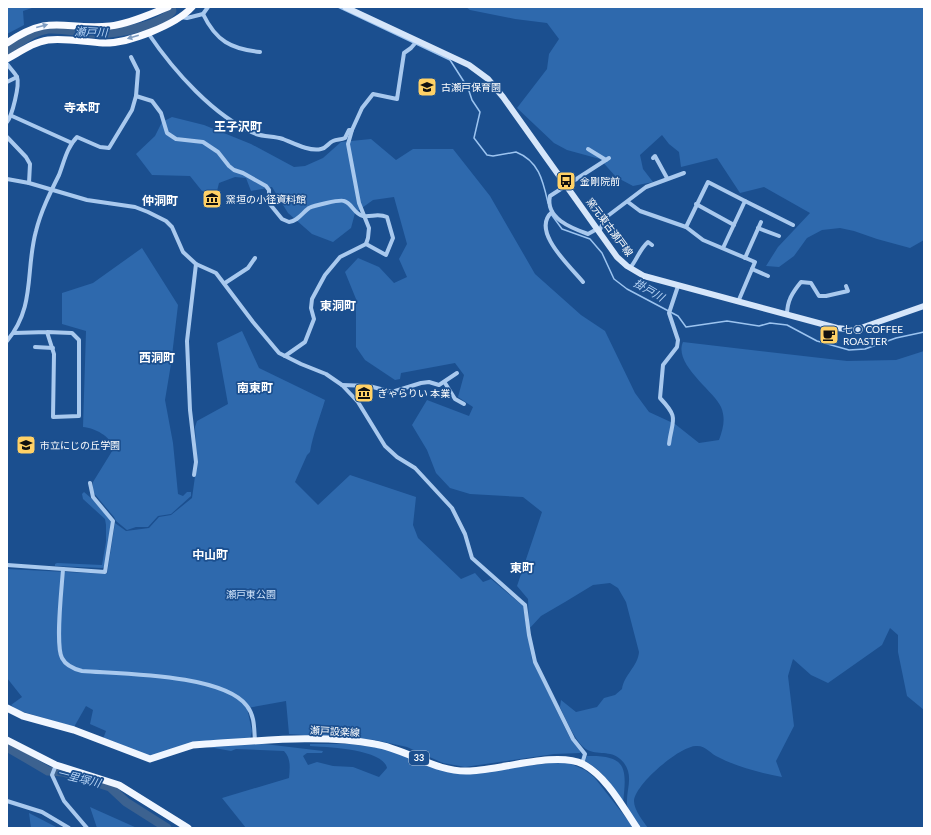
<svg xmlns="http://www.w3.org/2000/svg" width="931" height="835" viewBox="0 0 931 835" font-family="Lato,'Noto Sans JP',sans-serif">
  <rect width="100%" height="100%" fill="#1b4f8f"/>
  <g fill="#2e69ad">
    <path d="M7,7H35L23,11L24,25L7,34Z"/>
    <path d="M466,7H924V240L910,248L877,239L854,231L840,228L822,230L807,238L794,256L779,267L766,266L778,247L810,213L764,187L740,193L717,158L681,167L679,152L669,144L662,135L640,155L643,169L653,182L633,186L616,177L600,159L567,150L554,143L517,108L547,69L549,54L559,39L547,23L515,19L470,10Z"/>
    <path d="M172,117L204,125L251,144L294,167L305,166L323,158L341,142L371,139L396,160L413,149H453L490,196L535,274L581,315L605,331L635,393L649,412L675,424L699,443L719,440C723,429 726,419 721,407C714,391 673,364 683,342L847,361L896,360L924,351V710L907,696L898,652V635L890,628L882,645L828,683L811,675L793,659L788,676L794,726L776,761L782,777C761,773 737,767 718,757C711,754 705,745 696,746C680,746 635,784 634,801C634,810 643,821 648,828H641C635,821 628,814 627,804C626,789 634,777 624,763C614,750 603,755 590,751C577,747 566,719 560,707L561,700L576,712L597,707L604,698L615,695L622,689C624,675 638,666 639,652L626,602L618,588L610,583L593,585L565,602L541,616L529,629L528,599L517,586L542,512L523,497L470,494L450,488L436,473L427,450L412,425L427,400L469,416L473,407L458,397L464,375L455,363L401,373L400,379L395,380L365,360L356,347V299L345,272L358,258L379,267L394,283L407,277L399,259L407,244L394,197L373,200L355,213L351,228L333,242L312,234L288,213L272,187L251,191L246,178L235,177L219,183L217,191H202L190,176L152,175L136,154L155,136L162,122Z"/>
    <path d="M142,248L178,305L171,364L165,400L173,443L178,494L183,496L187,492H191V496L171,514L158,516L148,527H136L127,530L116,521L114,517L93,492V482L114,448C110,436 95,428 83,427L86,331L62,324V293L93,283Z"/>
    <path d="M242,331L259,368L325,400C320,417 313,434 310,452L307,455L295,482L318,505L350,475L416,497L413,525L418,538L461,579L475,573L483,582L491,579L523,606L532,660L570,738L581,750L580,753L554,754L465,767L443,763L407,747L375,740L289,734L286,701L247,708L252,731L250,739L197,743L152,757L103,739L106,731L90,724L93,710L86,706L74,727L17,710L11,705L22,697L7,678V569L107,574L115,523L126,531L149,528L159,517L171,515L192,498L197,462L195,427L197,421L228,404L217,343Z"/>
    <path d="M84,492L91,498L112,521L105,567L102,568L55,566V564L57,563L102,565L106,542V525L105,519L83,499L82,494Z"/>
    <path d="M256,743L323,751L322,753H307L303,756L308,765L317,762L333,766L353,767L379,777L387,768C383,749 326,747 310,746V744H350L383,748L464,774L550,763H569L585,770L594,777L634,828H246L222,798L289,778C290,768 291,758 284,751L236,749L231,751L209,747Z"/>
    <path d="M587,756C627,755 627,768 623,803C613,787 603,770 585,761Z"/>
    <path d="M90,807L137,828H97Z"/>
    <path d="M29,813L58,828H31Z"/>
  </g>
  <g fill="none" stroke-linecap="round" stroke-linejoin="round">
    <g stroke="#9cc4f0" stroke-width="1.5">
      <path d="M338,7L450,60L468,88L472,100L480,112L474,138L487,155L493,156L516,152C539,161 543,181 548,203"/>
      <path d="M551,214L562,229L590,239L602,253L614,279L627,289L678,316L686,327L727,321L759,326L770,323L787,325L817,341L849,350L865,349L896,338L924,332"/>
    </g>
    <g stroke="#3c6290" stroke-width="9">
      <path d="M7,50C21,43 32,31 48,29C62,28 77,32 91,33C112,35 159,27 172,11L171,7"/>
      <path d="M7,747L48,771L63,772L110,787L126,802L167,828"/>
    </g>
    <g stroke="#a9c9ee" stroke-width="4">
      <path d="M203,14C216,41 231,49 260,52"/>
      <path d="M181,17L187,18L203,14L208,7"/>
      <path d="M148,33C173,70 214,117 256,134C265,137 274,136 283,139C293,143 310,152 321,149C327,148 328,143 333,141C337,139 341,140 345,138L349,130H352"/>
      <path d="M131,57L138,71L136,96"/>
      <path d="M7,64C10,68 15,73 17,77C20,85 12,116 7,122"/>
      <path d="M7,82L17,77"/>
      <path d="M12,116L72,143"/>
      <path d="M7,137L26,157L30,164L29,183"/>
      <path d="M588,149L606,160"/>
      <path d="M653,158L655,156L667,178"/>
      <path d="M7,179L29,183L87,200L135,207L148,212L166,221L172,227L183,252L196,264L216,273L253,322L279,353L301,364L326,374L342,385L358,402L385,446L397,457L415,468L452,508L465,534L472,558L525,605L529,635L535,662L573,739L585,754L582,764"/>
      <path d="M745,201L793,225"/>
      <path d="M628,202L640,211L686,227L703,240L755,262L738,302"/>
      <path d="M696,204L734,225"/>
      <path d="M552,212C530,231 571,267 583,282"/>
      <path d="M686,227L708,182L745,201L723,248"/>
      <path d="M758,228L779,236"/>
      <path d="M597,229L588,234C571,228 545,218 550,196L609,158"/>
      <path d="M599,232L605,218L646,187L684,173"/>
      <path d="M745,258L761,222"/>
      <path d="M630,268C637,260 639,250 648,242L652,245"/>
      <path d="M752,269L768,276"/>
      <path d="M225,283L248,268L255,258"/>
      <path d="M787,315C787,301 792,293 801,282L811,283L819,296H826L848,291L846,286"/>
      <path d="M14,333L47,332L54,354L53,417L79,416V340L72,333L47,332"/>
      <path d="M7,341C36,306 25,271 36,231C41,211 50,193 59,175C64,162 67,147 77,137L100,147L109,148L132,110L136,96L152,101L161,113L167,133L176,139L203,142L218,152L229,166L234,170L243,173L266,186L269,190V203L282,219L289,222C298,221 302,213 309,208C313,206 340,199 344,201C352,203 354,214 363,216C372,217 378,213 387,217L393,238L386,255L366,244"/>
      <path d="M35,347L53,348"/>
      <path d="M285,356L305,342L314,319L311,308L312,299L325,275L340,257L366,244L368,238L369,228L359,203L348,144L352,130L362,108L373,94L397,99L404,53L411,48L417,41"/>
      <path d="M445,383L455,399L464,404"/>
      <path d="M342,385L369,386L392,392L421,383L429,382L439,385L457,373"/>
      <path d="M669,444C672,419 680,419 660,398L663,365L677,347L678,340L669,313L678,286"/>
      <path d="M194,475L196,462L190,410L187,341L196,264"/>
      <path d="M7,565L105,572L113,521L93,497L90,483"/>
      <path d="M63,569C62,586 55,645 62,658C66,666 74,669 82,671C121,674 223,674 247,706C255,716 254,729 255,741"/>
      <path d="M56,765L52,775L64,801L87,828"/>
      <path d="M7,801L42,812L69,828"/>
    </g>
    <path stroke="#d6e6fa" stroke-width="6" d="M345,7L469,65L488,79L503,97L617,257L627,266L644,276L837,328L855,330L924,306"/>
    <g stroke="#f0f6ff" stroke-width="7">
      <path d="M7,708L23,716L74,730L150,759L193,745L206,744C258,741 323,734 375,744C407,749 436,773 470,771C501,770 556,751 583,764C607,777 622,806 637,828"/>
      <path d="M7,740L56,765L119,785L188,828"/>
    </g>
    <g stroke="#f8faff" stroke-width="7">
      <path d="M7,43C52,12 64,31 110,26C129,24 150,14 168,7"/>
      <path d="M7,59C20,52 33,42 48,40C66,38 85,42 103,43C127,44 176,25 192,7"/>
    </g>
  </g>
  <defs><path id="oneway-solid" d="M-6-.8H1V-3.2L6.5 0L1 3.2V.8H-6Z"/></defs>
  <g fill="#7e9cc1">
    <use href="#oneway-solid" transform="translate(42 26) rotate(-15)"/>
    <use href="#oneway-solid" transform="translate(133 37) rotate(164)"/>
  </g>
  <defs>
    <g id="school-square" transform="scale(1)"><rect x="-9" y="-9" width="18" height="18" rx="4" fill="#ffd166" stroke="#1b4f8f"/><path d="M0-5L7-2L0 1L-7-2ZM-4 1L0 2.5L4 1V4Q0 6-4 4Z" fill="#111"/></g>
    <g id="bus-square" transform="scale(1)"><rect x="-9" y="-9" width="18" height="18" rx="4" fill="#ffd166" stroke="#1b4f8f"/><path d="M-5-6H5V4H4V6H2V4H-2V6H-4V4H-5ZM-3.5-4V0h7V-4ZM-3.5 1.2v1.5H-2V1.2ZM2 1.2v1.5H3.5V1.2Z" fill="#111"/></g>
    <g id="museum-square" transform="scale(1)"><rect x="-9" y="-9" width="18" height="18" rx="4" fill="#ffd166" stroke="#1b4f8f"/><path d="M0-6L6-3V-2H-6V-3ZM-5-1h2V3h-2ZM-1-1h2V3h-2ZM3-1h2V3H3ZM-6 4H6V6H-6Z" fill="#111"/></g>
    <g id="cafe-square" transform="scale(1)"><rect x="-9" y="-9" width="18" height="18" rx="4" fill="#ffd166" stroke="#1b4f8f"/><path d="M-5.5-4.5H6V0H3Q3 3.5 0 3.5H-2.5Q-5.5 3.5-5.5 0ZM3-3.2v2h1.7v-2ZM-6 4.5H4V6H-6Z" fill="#111"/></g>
  </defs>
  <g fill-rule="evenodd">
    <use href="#school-square" x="427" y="87"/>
    <use href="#bus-square" x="566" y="181"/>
    <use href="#museum-square" x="212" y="199"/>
    <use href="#cafe-square" x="829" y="335"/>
    <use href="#museum-square" x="364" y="393"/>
    <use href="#school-square" x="26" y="445"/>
  </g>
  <g text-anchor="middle" stroke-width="3.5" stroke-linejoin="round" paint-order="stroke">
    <rect fill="#1b4f8f" stroke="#bbcadd" stroke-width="1" x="409" y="751" width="20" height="14" rx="3"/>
    <g font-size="9" font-weight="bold" fill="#fff">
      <text x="419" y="761">33</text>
    </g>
    <g font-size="10" fill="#fff" stroke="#1b4f8f" text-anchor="start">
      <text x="441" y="91">古瀬戸保育園</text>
      <text x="580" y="185">金剛院前</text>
      <text x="226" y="203">窯垣の小径資料館</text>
      <text x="843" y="333">七◯ COFFEE<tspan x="843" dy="12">ROASTER</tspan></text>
      <text x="378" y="397">ぎゃらりい 本業</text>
      <text x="40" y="449">市立にじの丘学園</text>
    </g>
    <g font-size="10" fill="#fff" stroke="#1b4f8f">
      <text transform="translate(610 227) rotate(53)" y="4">窯元東古瀬戸線</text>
      <text transform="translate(335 731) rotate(3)" y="4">瀬戸設楽線</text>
    </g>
    <g font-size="10" fill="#cfe3fa" stroke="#1b4f8f">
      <text x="251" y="598">瀬戸東公園</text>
    </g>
    <g font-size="11" font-style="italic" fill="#b5d3f5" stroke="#1b4f8f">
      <text transform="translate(91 32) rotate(2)" y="4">瀬戸川</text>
      <text transform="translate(649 290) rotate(30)" y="4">掛戸川</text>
      <text transform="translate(79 778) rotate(14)" y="4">一里塚川</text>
    </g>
    <g font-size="12" font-weight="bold" fill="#fff" stroke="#1b4f8f">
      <text x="82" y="112">寺本町</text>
      <text x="238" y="131">王子沢町</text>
      <text x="160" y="205">仲洞町</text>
      <text x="338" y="310">東洞町</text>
      <text x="157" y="362">西洞町</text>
      <text x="255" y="392">南東町</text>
      <text x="210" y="559">中山町</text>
      <text x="522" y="572">東町</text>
    </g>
  </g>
  <rect width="931" height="835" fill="none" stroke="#ffffff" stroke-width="16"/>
</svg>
